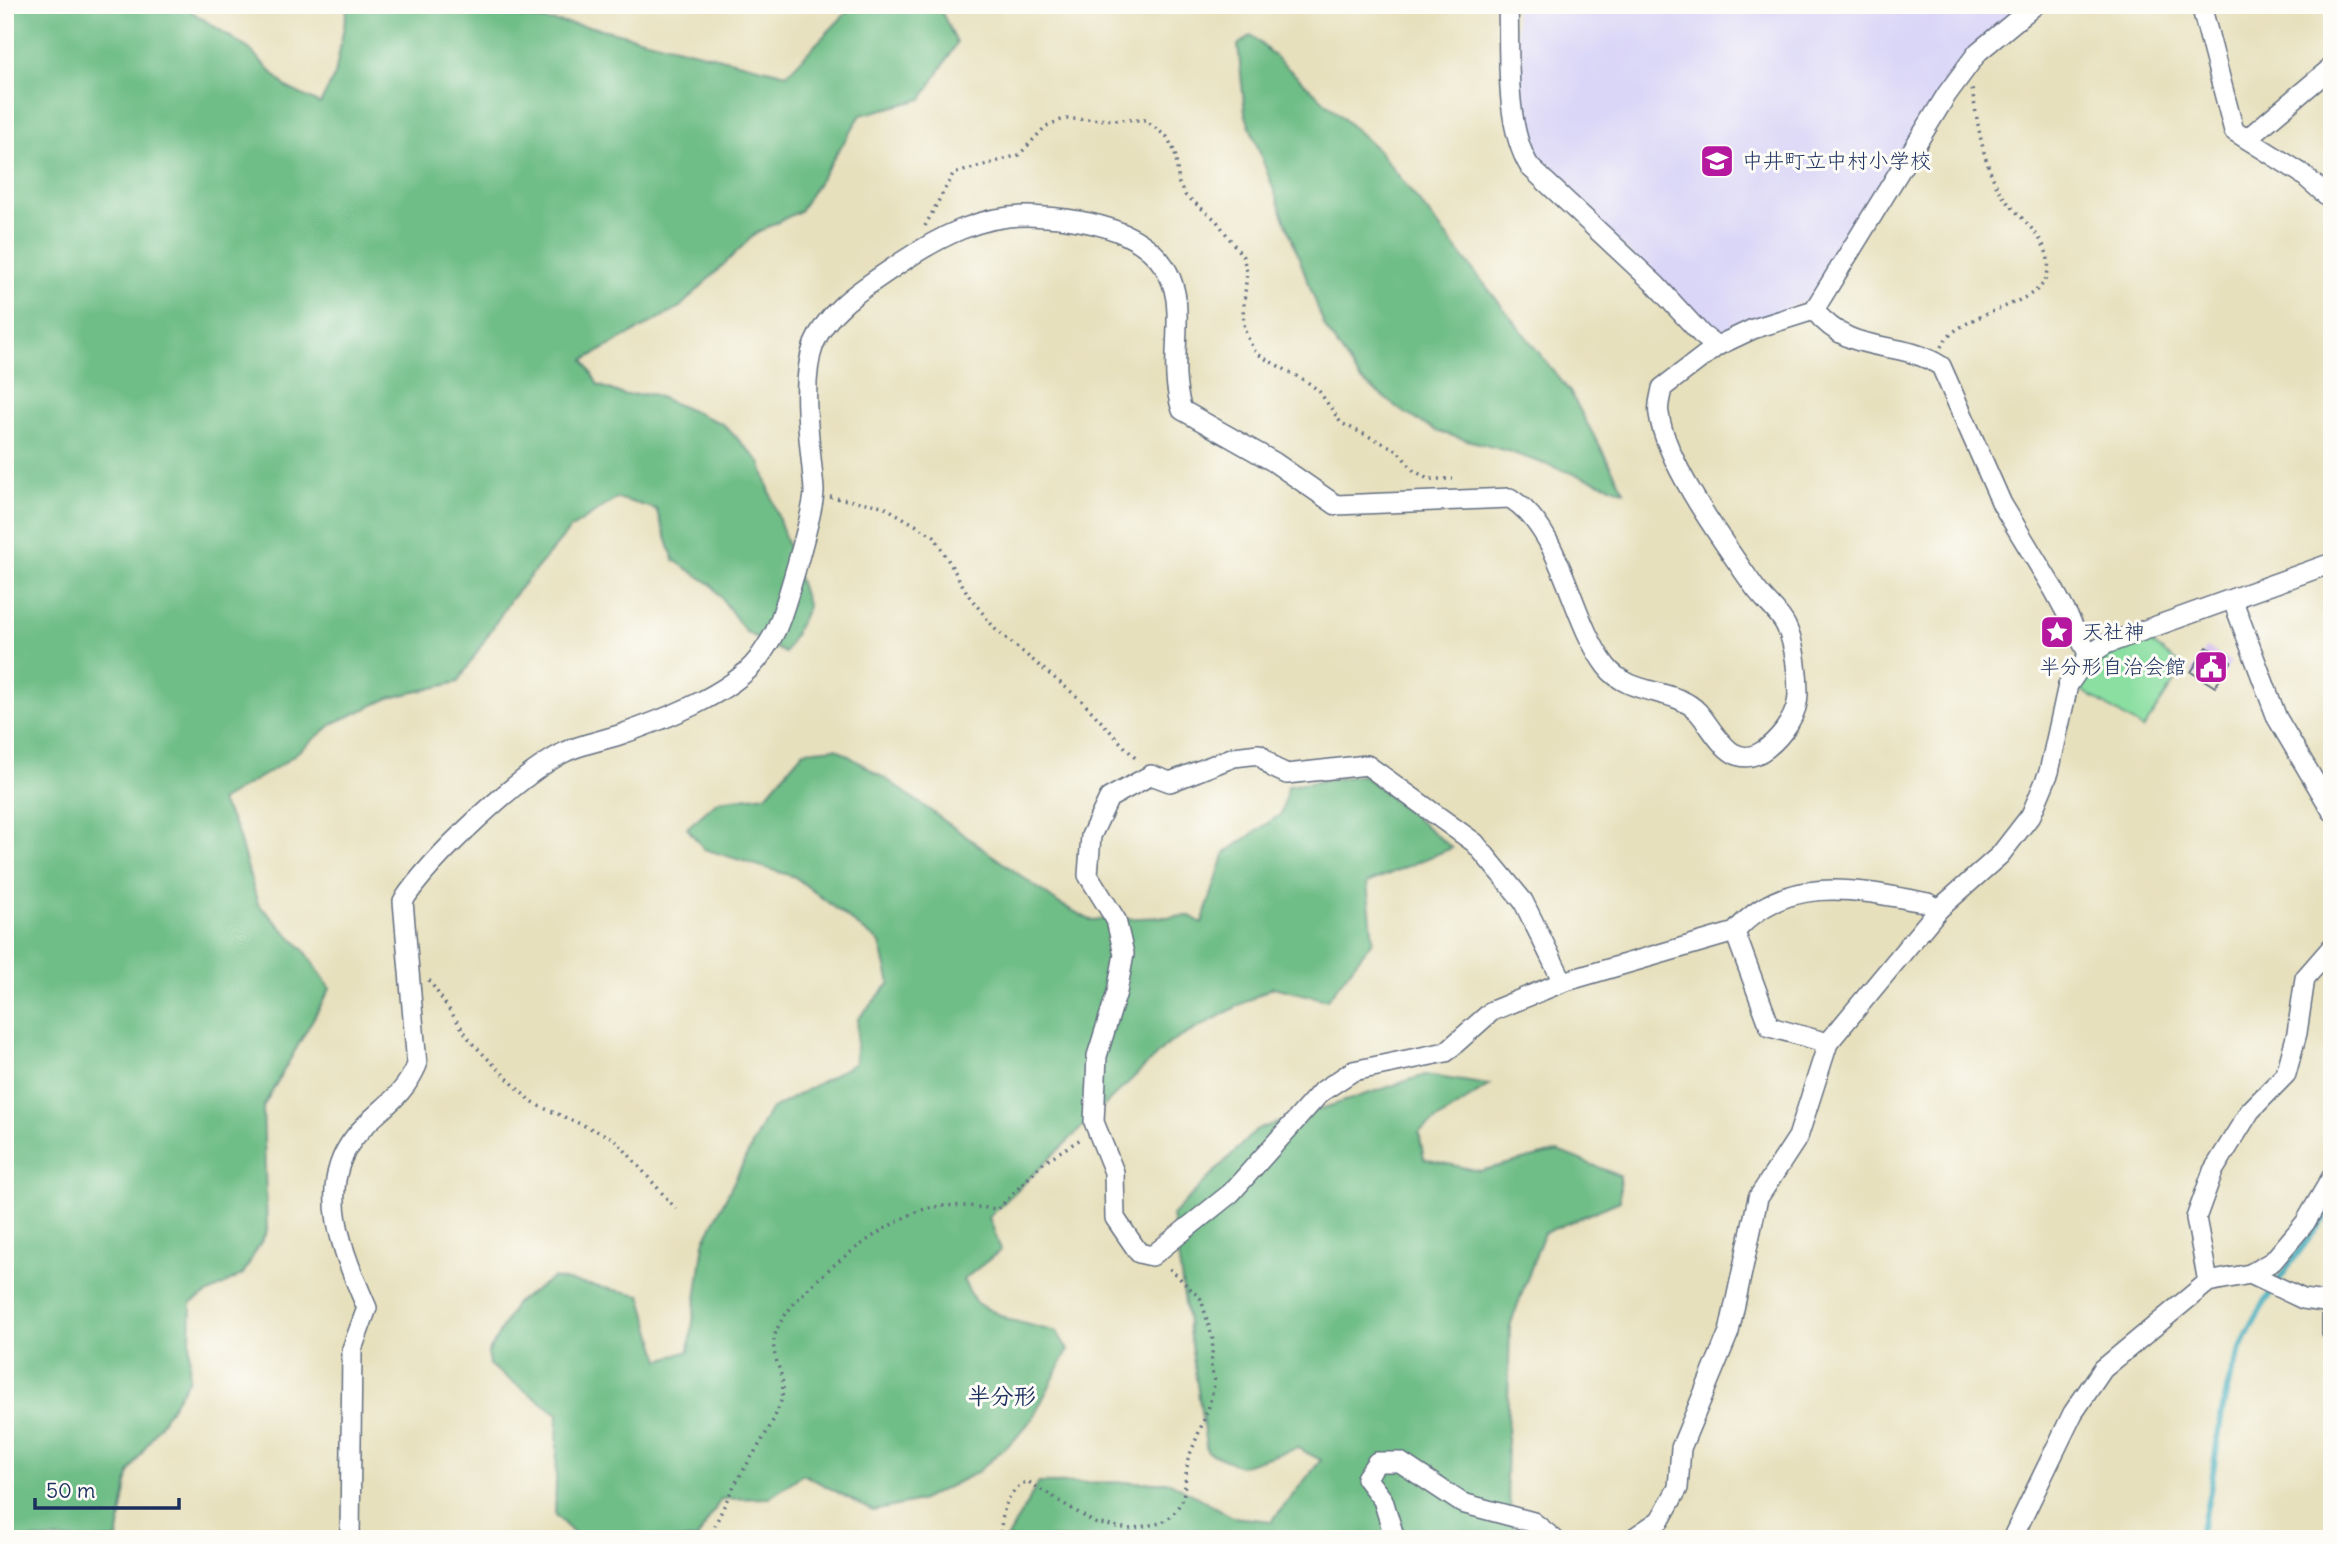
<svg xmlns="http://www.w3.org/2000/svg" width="2337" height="1544" viewBox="0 0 2337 1544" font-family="Delius,'Klee One',sans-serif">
  <rect width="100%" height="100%" fill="#fdfcf7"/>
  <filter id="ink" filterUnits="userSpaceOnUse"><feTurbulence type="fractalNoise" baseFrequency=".0143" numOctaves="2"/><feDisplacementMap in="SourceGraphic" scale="14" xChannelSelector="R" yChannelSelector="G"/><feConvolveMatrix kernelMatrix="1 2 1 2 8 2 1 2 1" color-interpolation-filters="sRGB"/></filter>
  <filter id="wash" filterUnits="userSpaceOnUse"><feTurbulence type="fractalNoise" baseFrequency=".00686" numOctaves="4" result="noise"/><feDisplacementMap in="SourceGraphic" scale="28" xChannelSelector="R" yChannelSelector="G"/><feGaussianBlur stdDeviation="1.57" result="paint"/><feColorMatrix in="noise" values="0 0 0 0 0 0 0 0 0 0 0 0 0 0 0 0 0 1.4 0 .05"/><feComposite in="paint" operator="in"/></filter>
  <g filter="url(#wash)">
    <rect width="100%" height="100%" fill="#e7e0bd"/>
    <path fill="#dad6f7" d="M1515,5H2027L1973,50L1809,299L1722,337L1709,330L1546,172L1528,151L1522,127Z"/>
    <path fill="#8adfa1" stroke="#528780" stroke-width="2" d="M2153,640L2154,645L2184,667L2143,729L2078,688C2093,656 2123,649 2153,640Z"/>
    <g fill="#6fbe87" stroke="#457672" stroke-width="2">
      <path d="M5,5H190L192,12L249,49L286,87L320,104L335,75L348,5L463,9L593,27L787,74L854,5H938L957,43L922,99L861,115L800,211L756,233L680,307L584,360L598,385L624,395L652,394L723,424L760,462L808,607L785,653L746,632L712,585L674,560L656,509L617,498L570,529L510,600L458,682L389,698L334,723L284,763L220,801L236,828L258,904L305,951L330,989L263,1107L267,1231L243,1274L191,1303L189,1379L129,1473L117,1539H5V879L9,802L5,798Z"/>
      <path d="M1251,35L1378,150L1570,392L1624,491L1507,451L1439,432L1403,412L1360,379L1325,327L1245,113L1238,45Z"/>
      <path d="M836,748L892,783L1060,904L1090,920L1190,916L1202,923L1225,853L1281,814L1288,786L1363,775L1452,848L1367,883L1373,940L1327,1000L1273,987L1168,1044L989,1217L1001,1250L963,1280L976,1303L1010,1320L1057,1332L1068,1350L1033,1418L1014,1440L976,1473L920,1501L873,1511L803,1474L769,1498L721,1499L697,1539H580L555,1515L558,1414L489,1365L488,1353L516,1303L553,1278L641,1295L660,1360L689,1351L704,1242L769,1111L855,1063L858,1019L890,983L880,943L795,877L704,849L687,828L718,801L766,795L804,751Z"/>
      <path d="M1425,1075L1489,1085L1419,1132L1424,1159L1480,1171L1558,1151L1620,1176V1201L1544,1233L1510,1326L1506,1480L1516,1539H1007L1038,1483L1170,1482L1233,1517L1272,1521L1321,1460L1298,1448L1240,1466L1207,1452L1172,1215L1256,1130Z"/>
    </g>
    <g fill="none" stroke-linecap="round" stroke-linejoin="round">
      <path stroke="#3aa9b9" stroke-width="6" d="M2197,1539C2215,1493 2214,1446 2225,1398C2241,1326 2286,1266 2332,1209"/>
    </g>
    <g id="blocks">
      <path fill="#cfb3ed" d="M2207,647L2231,662L2215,687L2191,672Z"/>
    </g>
  </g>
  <g filter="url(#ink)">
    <use href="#blocks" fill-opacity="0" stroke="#626d7f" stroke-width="2"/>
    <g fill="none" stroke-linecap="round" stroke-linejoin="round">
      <g stroke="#626d7f" stroke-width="22">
        <g id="street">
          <path d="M1508,5C1510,54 1504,126 1530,167L1656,285L1702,335L1717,346"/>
          <path d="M2201,5L2234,131L2301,173L2332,200"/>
          <path d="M2248,138L2332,67"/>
          <path d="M1814,310C1853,358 1895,337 1941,366L2002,504L2054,590L2089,655"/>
          <path d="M2233,601L2277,718L2332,811"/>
          <path d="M1735,932L1770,1027L1828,1043"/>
          <path d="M1563,982L1523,901L1475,843L1367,765L1287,774L1274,768L1259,754L1234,757L1170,782L1151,775L1109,798L1091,836L1088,875L1116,920L1124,954L1117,992L1097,1056L1094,1122L1114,1172L1115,1218L1139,1253L1152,1256L1231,1193L1321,1092L1353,1071L1446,1052L1492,1011L1563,982L1735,932C1786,872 1860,890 1928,903L1939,909"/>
          <path d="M2250,1274L2273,1261L2305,1223L2332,1177"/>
          <path d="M2208,1282L2196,1218L2213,1171L2250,1111L2286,1074L2297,1033L2305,978L2332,947"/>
          <path d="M2332,1315V1333"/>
          <path d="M350,1539L352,1349L367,1308C345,1257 314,1189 354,1138C376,1109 401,1102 417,1065L403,901C431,858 517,777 563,753C580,744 601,741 619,735C662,720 730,695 758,659C765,649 774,636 778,625C786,605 815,507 814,490C811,447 799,385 814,344C829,307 869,285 900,263C939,237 981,215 1028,216C1090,218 1176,232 1177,312C1178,346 1171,377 1182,410L1274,462L1336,505L1510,498C1563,531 1569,617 1606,666C1629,697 1675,687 1698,712C1716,732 1732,775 1767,748C1783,735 1798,714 1798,694C1798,674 1795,644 1786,626C1779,611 1762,599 1753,585C1724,543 1666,464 1659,414C1657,406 1661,396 1662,388L1717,346L1753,329L1814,310L1947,94L1978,52L2035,5"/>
          <path d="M1395,1539L1383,1500L1366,1478L1377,1462H1400L1462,1503L1533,1522L1554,1539"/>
          <path d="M1632,1539L1660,1520L1678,1488L1681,1448L1729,1332L1758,1198L1798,1137L1828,1043L1939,909L2000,855L2031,815L2049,772L2068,685L2089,655L2106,644L2332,563"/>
          <path d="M2012,1539L2073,1413L2103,1369L2208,1282L2250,1274L2303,1299L2332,1303"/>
        </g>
      </g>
      <g stroke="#626d7f" stroke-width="3.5" stroke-dasharray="2 5" stroke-linecap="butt">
        <path d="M925,226L953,174L1019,155L1046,126L1064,119L1145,120L1167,137L1175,152L1179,184L1185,195L1216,220L1243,257L1247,272L1243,314L1245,331L1253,349L1262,357L1306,381L1319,391L1341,423L1397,450L1413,470L1428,479H1453"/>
        <path d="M1941,347C1958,312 2035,307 2046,278C2059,242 2016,218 2000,192C1982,161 1978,124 1972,89"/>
        <path d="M830,497L883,506L934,536L969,596L996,630L1080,699L1138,761"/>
        <path d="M429,980L472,1043L526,1097L539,1106L615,1139L676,1209"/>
        <path d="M709,1539C717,1521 725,1503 734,1486C749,1459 768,1435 779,1407C791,1375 771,1365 774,1340C778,1299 890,1216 929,1208C951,1203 975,1207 998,1209L1045,1161L1081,1139"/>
        <path d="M999,1539C1004,1512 1002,1496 1027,1481L1095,1523L1129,1529L1161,1523L1173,1515L1183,1499L1188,1459L1208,1410L1215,1381L1211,1369L1213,1340L1201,1299L1168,1267"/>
      </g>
      <use href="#street" stroke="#fff" stroke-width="19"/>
    </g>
  </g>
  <defs>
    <g id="school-square" transform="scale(1.75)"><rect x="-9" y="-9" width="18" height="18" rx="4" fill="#b5179e" stroke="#fdfcf7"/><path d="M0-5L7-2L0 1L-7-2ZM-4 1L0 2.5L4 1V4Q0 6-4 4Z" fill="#fff"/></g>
    <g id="sight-square" transform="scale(1.75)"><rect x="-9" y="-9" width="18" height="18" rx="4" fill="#b5179e" stroke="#fdfcf7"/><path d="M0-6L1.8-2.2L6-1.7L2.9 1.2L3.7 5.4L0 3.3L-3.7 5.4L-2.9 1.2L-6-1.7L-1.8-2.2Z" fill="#fff"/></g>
    <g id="civic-square" transform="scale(1.75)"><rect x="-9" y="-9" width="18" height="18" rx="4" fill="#b5179e" stroke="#fdfcf7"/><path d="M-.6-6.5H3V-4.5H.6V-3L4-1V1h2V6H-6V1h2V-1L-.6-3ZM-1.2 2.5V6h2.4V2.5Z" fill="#fff"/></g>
  </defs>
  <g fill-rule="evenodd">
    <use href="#school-square" x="1717" y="161"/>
    <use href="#sight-square" x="2057" y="632"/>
    <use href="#civic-square" x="2211" y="667"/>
  </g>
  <g text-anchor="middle" stroke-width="6" stroke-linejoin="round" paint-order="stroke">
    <g font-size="21" fill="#1b2f5e" stroke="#fdfcf7" text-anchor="start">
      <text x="1742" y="168">中井町立中村小学校</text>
      <text x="2082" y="639">天社神</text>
      <text x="2186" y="674" text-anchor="end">半分形自治会館</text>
    </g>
    <g font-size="23" font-weight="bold" fill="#1b2f5e" stroke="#fdfcf7">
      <text x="1002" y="1404">半分形</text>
    </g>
  </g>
  <rect width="2337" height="1544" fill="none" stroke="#fdfcf7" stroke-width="28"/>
  <path d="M35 1498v10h144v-10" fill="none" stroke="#1b2f5e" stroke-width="3.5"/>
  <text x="46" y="1498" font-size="21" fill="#1b2f5e" stroke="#fdfcf7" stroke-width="5" paint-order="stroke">50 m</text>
</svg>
